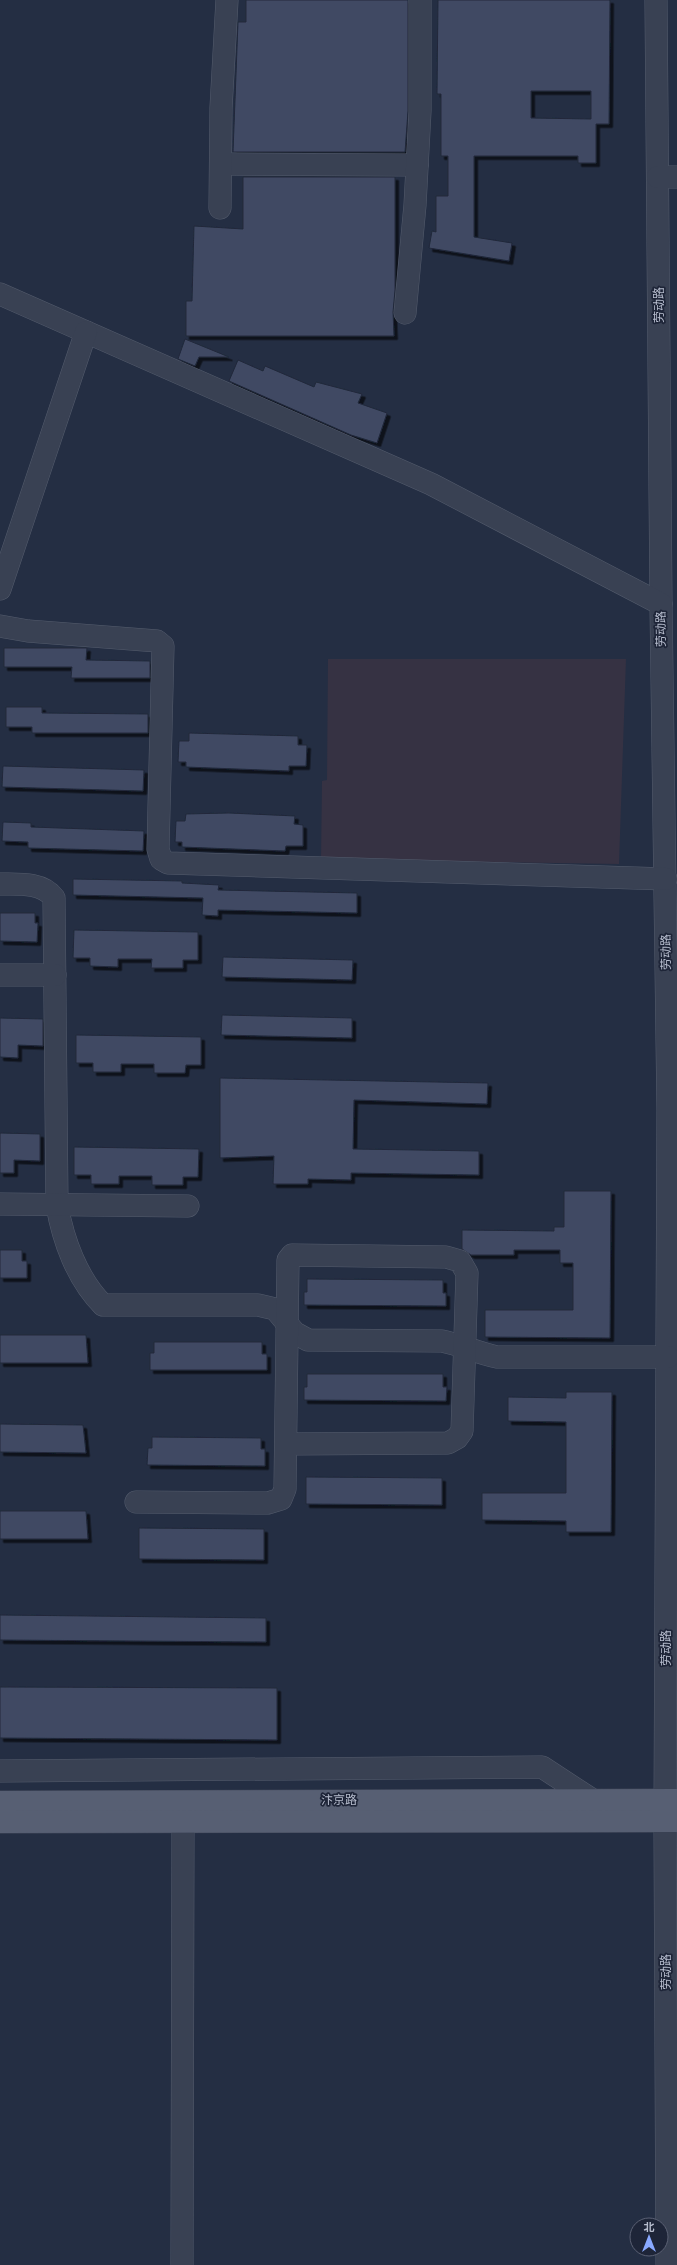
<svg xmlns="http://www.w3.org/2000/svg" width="677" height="2265" viewBox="0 0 677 2265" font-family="'Golos Text','Noto Sans SC',sans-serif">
  <defs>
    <filter id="shadow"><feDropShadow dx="3.5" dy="3.5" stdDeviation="0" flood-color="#0009"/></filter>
  </defs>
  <rect width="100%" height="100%" fill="#242e43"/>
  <path fill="#363243" d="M328,659H626L619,864L321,859L322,781L327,780Z"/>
  <g fill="#404a64" stroke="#20283a" fill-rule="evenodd" filter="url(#shadow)">
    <path d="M246,0H408V111L405,152H233L238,22H246Z"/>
    <path d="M438,0H610L609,124H596V163H578V156H474V237L512,243L509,261L429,248L432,231L436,232V196H448V156H441V94H437ZM531,91H591V119L531,118Z"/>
    <path d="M243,177H395V290L393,312L394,336H186V301H192L194,226L243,229Z"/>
    <path d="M185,339L229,357H199L195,366L178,359Z"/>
    <path d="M238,360L263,371L265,366L314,387L316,382L362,394L358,403L387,413L377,443L351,435L229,381Z"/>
    <path d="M4,648H87L86,660L150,661V678H71L72,667H4Z"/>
    <path d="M6,707H42V713L148,714V733H32V727H6Z"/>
    <path d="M189,733L298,736V745H307L306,766H289V771L186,767V762H178L179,741H189Z"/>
    <path d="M3,766L144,770L143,791L2,787Z"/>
    <path d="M229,813L295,816L294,824L303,825V846H286L285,851L182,847V842H175L176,821H185L186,814Z"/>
    <path d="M3,822L31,823V827L144,831L143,851L28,848V842L2,841Z"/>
    <path d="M73,879L182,881V883L219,885L218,890L357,893V913L218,910V916L202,915L203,898L73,895Z"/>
    <path d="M0,913H35V923H38L37,942L0,941Z"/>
    <path d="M74,930L198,932V960H183V968H151L152,959H118V967L90,966V958H73Z"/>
    <path d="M223,957L353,960L352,980L222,977Z"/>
    <path d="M222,1015L352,1018V1038L221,1035Z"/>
    <path d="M0,1018L43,1019V1046L18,1045V1058L0,1057Z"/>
    <path d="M76,1035L201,1037V1065H186L185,1073H154V1064H121V1072H93V1063H76Z"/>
    <path d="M220,1078L488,1083L487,1104L354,1100L353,1149L479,1151V1175L351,1173V1180L308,1179V1184H273L274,1156L220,1158Z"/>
    <path d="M0,1133L40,1134V1161L14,1160V1173H0Z"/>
    <path d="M74,1147L199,1149L198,1177H183V1185H152V1176H119V1184H91V1175H74Z"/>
    <path d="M564,1191H611L610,1338L485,1337V1310H573V1263H560V1250H514V1255H471L462,1249V1230L554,1231V1227H564Z"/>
    <path d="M0,1250H22V1261H27V1278H0Z"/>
    <path d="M307,1279L443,1280V1293H446V1306L304,1305V1292H307Z"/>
    <path d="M0,1335H86L88,1363H0Z"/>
    <path d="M154,1342H262V1354H267V1370H150V1353H154Z"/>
    <path d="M307,1374H443V1387H447L446,1401L304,1400V1387H307Z"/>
    <path d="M566,1392H612L611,1532H566V1521L482,1520V1493H566V1422L508,1421V1397L566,1398Z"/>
    <path d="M0,1424L83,1425L86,1453L0,1452Z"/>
    <path d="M152,1437L261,1438V1449H265V1466L147,1465L148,1448H152Z"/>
    <path d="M306,1477L442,1478V1505L306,1504Z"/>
    <path d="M0,1511H86L88,1539H0Z"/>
    <path d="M139,1528L264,1529V1560L139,1559Z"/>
    <path d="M0,1615L266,1618V1642L0,1640Z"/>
    <path d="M0,1687L277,1688V1740L0,1738Z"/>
  </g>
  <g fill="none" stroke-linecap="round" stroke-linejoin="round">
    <g stroke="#545c6d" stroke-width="23">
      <g id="minor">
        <path d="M656,0L661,604L668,1109L665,1821L667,2265"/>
        <path d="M221,164L417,165"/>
        <path d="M658,177H677"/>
        <path d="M220,208L221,108L227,0"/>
        <path d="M0,294L431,484L661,604"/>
        <path d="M405,313L415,205L420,111V0"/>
        <path d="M0,589L86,332"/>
        <path d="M0,626L28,631L157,641L163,646L158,849L161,859L168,863L666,879"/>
        <path d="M0,884C18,884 43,882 54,898L57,1205C63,1240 77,1279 103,1305H258L275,1309L295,1333L308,1340L442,1341C461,1345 478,1353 497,1357H668"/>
        <path d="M0,975H55"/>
        <path d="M0,1204L188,1206"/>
        <path d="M136,1502L268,1503L281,1499L285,1489L288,1260L292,1255L446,1257L460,1261L467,1273L462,1431L457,1438L448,1443L286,1444"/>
        <path d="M0,1771L542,1767L591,1799"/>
        <path d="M182,2265L183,1821"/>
      </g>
    </g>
    <g stroke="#434a5c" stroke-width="23">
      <g id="major">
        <path d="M0,1802L677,1800"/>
        <path d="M0,1822L677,1821"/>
      </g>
    </g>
    <use href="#minor" stroke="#394153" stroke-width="22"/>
    <use href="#major" stroke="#575f73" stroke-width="22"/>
  </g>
  <g text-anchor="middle" stroke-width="3.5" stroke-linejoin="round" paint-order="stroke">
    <g font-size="12" fill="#b6bccd" stroke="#1e2538">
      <text transform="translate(659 305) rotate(-90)" y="4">劳动路</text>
      <text transform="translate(661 629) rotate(-91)" y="4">劳动路</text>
      <text transform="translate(666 952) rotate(-91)" y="4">劳动路</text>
      <text transform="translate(666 1648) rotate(-90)" y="4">劳动路</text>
      <text x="339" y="1804">汴京路</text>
      <text transform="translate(666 1972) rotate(-90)" y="4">劳动路</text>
    </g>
  </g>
  <g transform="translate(649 2237)"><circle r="19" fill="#1e2538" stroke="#5b6174"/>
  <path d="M0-3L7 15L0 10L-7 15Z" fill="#89a9ff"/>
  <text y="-6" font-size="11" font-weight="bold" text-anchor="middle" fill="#b6bccd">北</text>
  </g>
</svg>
